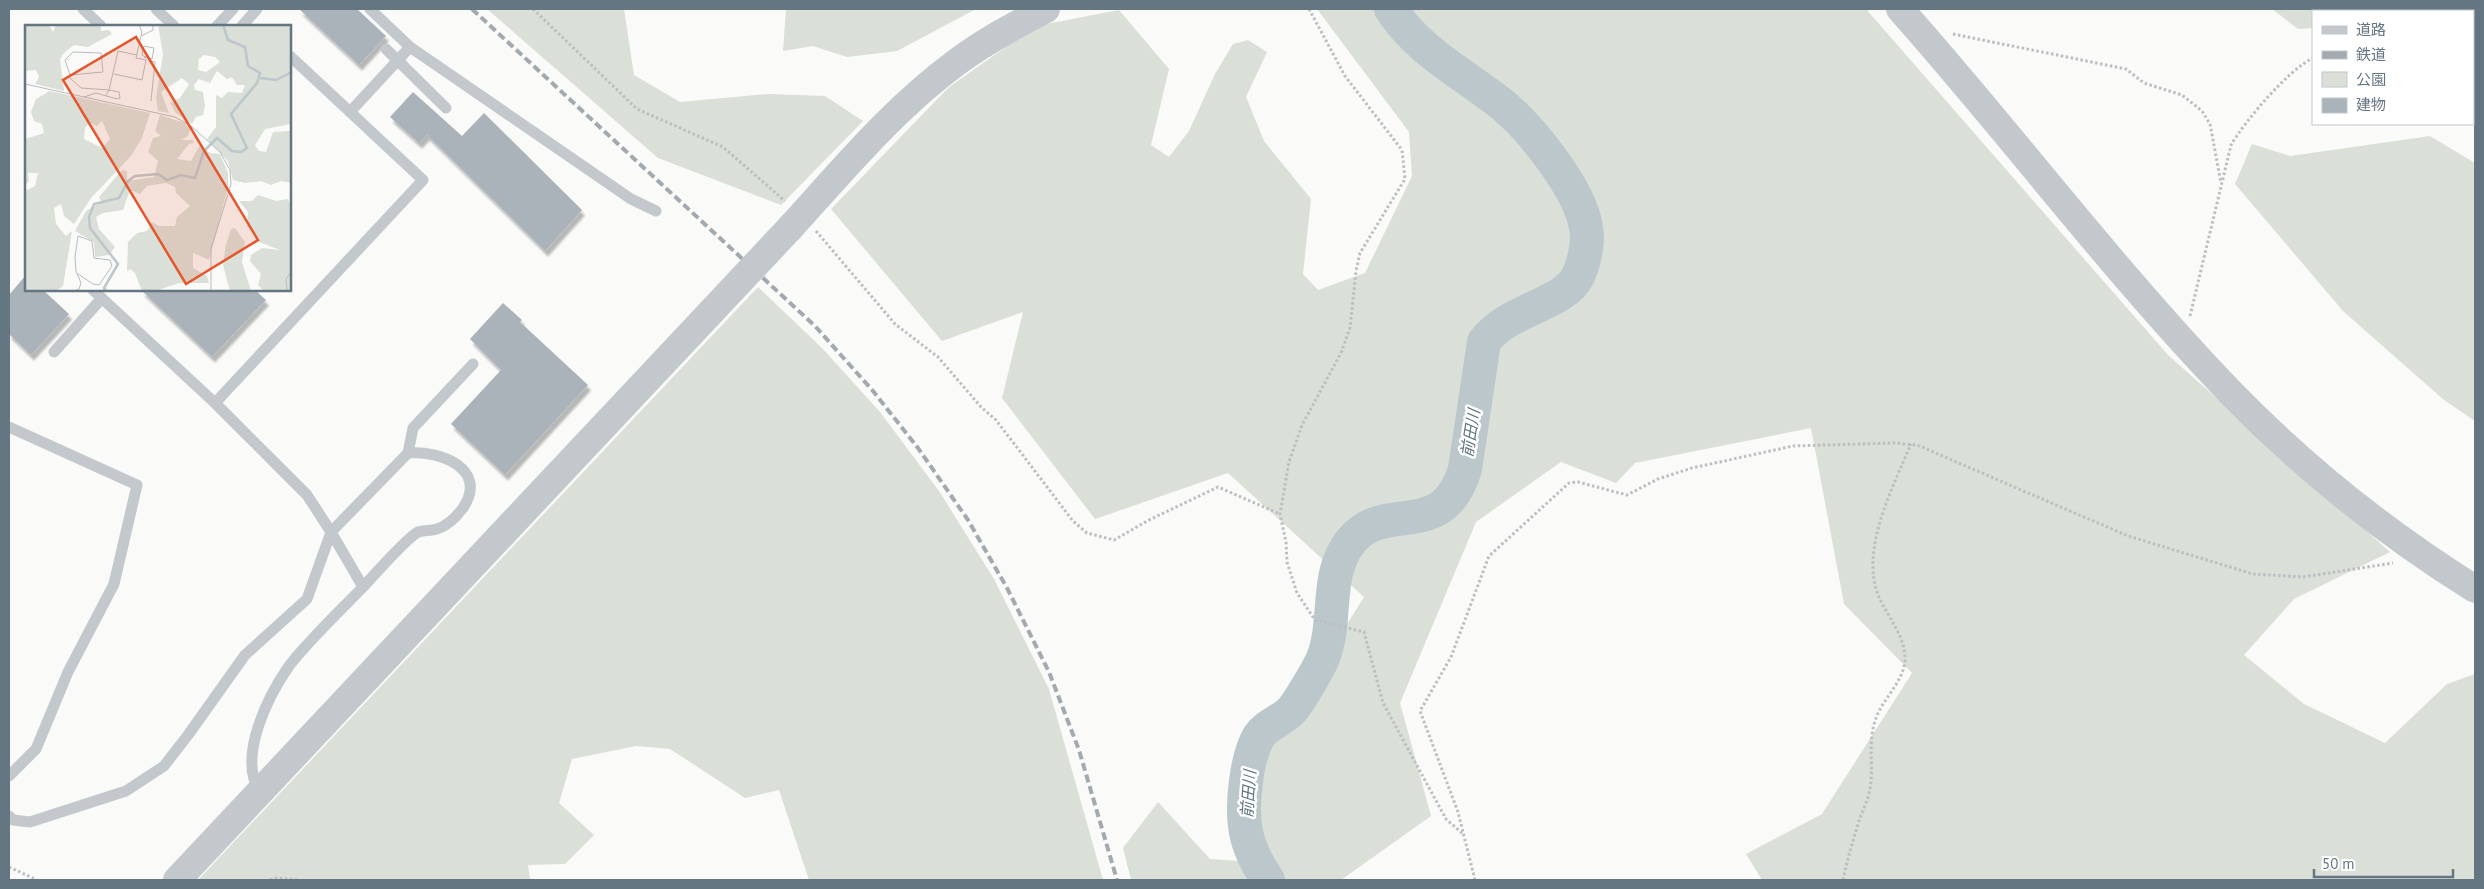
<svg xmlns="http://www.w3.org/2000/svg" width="2484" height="889" viewBox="0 0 2484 889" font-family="'PT Sans','Noto Sans JP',sans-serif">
  <defs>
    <filter id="shadow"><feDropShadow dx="3" dy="5.5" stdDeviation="1" flood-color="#0004"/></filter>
  </defs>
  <rect width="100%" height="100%" fill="#fafaf8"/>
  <g fill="#dadfd7">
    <path d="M487,9H624L634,75L680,102L768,94L825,96L863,121L781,205L658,158Z"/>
    <path d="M786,9H976L897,51L847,57L813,46L783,51Z"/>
    <path d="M1317,9H1866L2168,355L2390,552L2294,599L2244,655L2304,704L2385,743L2447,684L2475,674V880H1762L1746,854L1822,814L1912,673L1844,604L1811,428L1635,463L1616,483L1561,462L1476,522L1400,703L1431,816L1341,880H1131L1123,848L1158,802L1210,859L1241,861L1270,747L1364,597L1228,473L1095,519L1002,398L1023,312L942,341L831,209L949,87L1036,26L1119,10L1169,69L1151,145L1169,157L1189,131L1215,74L1233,44L1248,40L1267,52L1246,97L1264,141L1311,199L1303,274L1318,290L1365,273L1412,176L1409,132Z"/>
    <path d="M2272,9H2465L2451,11H2313V28L2298,29Z"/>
    <path d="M2430,136L2475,163V421L2444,400L2343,311L2235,184L2252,144L2290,156Z"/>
    <path d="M758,287L823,349L880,412L939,491L994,579L1049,689L1103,880H809L779,790L745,798L670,749L636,746L572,759L559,803L594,835L565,864L528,865L530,880H198Z"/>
  </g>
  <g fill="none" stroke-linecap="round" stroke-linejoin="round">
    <path stroke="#bbc7cb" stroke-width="34" d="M1268,880C1259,867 1249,848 1246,832C1241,807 1246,758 1259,736C1266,725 1283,720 1292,710C1300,700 1318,670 1323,658C1338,620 1324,575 1351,541C1386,498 1442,544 1465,469L1484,342C1507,309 1564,305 1578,276C1584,263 1589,242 1586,228C1581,190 1529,125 1499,102C1462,73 1417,50 1391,9"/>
  </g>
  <g fill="#aab3b9" filter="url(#shadow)">
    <path d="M299,9H357L386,36L359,65Z"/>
    <path d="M413,92L462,136L484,113L582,210L545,251L427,135L419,143L390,117Z"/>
    <path d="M26,275V290H43L69,314L31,355L9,334V295Z"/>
    <path d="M141,290H255L266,300L212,357Z"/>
    <path d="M503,303L522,320L520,322L588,385L505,475L451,424L501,370L470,339Z"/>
  </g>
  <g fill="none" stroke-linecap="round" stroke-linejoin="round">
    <g stroke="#bbbfc2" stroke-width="3" stroke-dasharray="2.5 2.5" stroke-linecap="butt">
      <path d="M533,9L637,109L723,147L785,201"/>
      <path d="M1309,9L1345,76L1402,150L1405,179L1360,253L1356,271L1350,328L1341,353L1302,425L1289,462L1280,514L1286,542L1287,562L1297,593L1315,620L1364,632L1383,703L1446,819L1463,834"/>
      <path d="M2473,25H2475"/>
      <path d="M1953,34L2126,69L2144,83L2182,95L2202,111L2210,124L2221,183"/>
      <path d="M816,231L895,324L938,357L981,407L996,420L1073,521L1087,533L1114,540L1149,520L1218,487L1280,514"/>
      <path d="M2190,316L2231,145C2245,121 2288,70 2313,58"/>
      <path d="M9,867L37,880"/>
      <path d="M270,880L277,878L300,880"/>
      <path d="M1475,880L1458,812L1420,711L1451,657L1489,556L1569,483L1578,482L1627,495L1658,479L1692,468L1793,446L1894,443L1917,445L2128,536L2253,574L2303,577L2393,563"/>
      <path d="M1843,880C1847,860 1853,841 1859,821C1862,812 1867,803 1869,793C1875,770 1867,746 1875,721C1881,700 1904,682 1905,660C1906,638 1888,617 1879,597C1859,551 1893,487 1911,444"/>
    </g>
    <g stroke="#c3c8cc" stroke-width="11">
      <path d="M83,9L101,26"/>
      <path d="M156,9L174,26"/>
      <path d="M370,9L410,47L631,199L656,211"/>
      <path d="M217,26L233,9"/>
      <path d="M242,26L257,9"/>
      <path d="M386,49L446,108"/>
      <path d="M350,112L410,47"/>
      <path d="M54,352L102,298"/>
      <path d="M215,403L423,180L290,56"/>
      <path d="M9,427L137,485L114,584L68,672L36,749L9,776"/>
      <path d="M408,453L413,428L473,364"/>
      <path d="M260,792C237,758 268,696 289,666C309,640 341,610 364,586C374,575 408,537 418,532C424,530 431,531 437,529C447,526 457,516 463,508C489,469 440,450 408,453L331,532L363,587"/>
      <path d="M9,816L13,820L30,822L126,791L164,766L188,735L245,655L307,599L331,532L307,495L215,403L93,290"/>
    </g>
    <g stroke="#c3c8cc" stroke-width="28">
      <path d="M1900,9C2012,135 2114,272 2231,393C2304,468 2387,534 2475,589"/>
      <path d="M790,228C842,171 894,108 957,62C985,41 1015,25 1046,9"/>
      <path d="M177,880L712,311"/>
    </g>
    <path stroke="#a2aab0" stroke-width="4" stroke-dasharray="8 4" stroke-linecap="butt" d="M472,9L815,326L873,391L918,448L968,520L1007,588L1049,672L1079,750L1117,880"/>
    <path stroke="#c3c8cc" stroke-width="28" d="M712,311L790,228"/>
  </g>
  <g text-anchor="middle" stroke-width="5" stroke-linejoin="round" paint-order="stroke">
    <g font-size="16" font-style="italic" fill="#60757c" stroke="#fff">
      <text transform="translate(1470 433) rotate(-81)" y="6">前田川</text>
      <text transform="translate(1248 794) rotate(-86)" y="6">前田川</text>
    </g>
  </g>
  <g transform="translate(25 25)">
    <rect width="266" height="266" fill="#fafaf8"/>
    <path d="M0,0H24L28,7L31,0H76V6L84,5L87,9L63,22L49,20L39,28L35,34L39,66L10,59L14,52L11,45L0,46ZM133,0H266V99L240,104L230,120L234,126L241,127L248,107L266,106V158L256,156L246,160L236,156L220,158L208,155L203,136L182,114L191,102V70L197,73L203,67L217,68L220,60H212L207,52L202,54L192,46L185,58L174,54L169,60L170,65L178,67L180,81L178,90L171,92L167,99L151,88L145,78L155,73L164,59L157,53L136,67L144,88L133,86L131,73L138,29ZM179,30L190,32L195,37L181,47L173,45L174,34ZM25,66L125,88L117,113L106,131L66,173L49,199L39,191L36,179L29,183L31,199L41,211L47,206L38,261L31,266H0V166L10,161L13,148H3L4,156L0,160V114L19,108L17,99L9,96L6,87L11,74ZM77,96L85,114L77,123L59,114L60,102L66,98L72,101ZM135,90L160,98L165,104L163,111L156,115H168L169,118L164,119L152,134L166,136L175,120L185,128L195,129L203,148V162L184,235L168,228V243L182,251L184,258H154L130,266H117L110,248L105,244L102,246L103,217L112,208L122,206L127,197L134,201H150L152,192L165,181L151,168L150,162L141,158L122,161L115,169L105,165L98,185L78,188L71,192L74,204L90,222L84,230L70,232L69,217L50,206L61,186L76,177L74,172L97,145L102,146V156L129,152L133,136L123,127L128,113L136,111L130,106ZM233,170L251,176L263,174L267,183L266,266H239L233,260L236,249L225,236L226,230L237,223L255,225L234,217L222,201L223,187L214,176H227ZM210,203L220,217L217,237L226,266H205L201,252L198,239L201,219L206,204Z" fill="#dadfd7" fill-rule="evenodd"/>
    <path fill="none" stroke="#bbc7cb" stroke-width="2.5" d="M235,53L251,55L267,47M81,266L79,263L93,239L65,203L64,192L69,179L94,173L103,156L110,151L133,149L142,155L156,150L170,153L179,126L192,113L207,126L216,127L222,123L206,89L232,58L235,48L223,41L220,22L203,15L198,0"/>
    <path fill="none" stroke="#b5bdc2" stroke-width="1" d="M116,11L128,5V0M119,32L127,34L129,23L119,21L117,30L122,33M126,36L130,37L126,76M89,49L117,55L121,35L111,33L117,7L114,0M45,50L40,35L48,27L76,28L78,47L45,50V53L56,63L84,65L93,26L112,30M0,59L150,92L166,101L195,127L205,145L206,159L186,224V266M59,72L71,68L92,74L95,73L94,67L84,65L81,70M49,266L54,264L56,258L51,246L50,232L53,211L67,216L69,233L85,235L87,241L74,260L68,259L53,249M262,266L261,254L267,246"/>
    <path fill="#e4572e" fill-opacity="0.15" stroke="#e4572e" stroke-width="2.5" d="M111,12L233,215L161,259L38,55Z"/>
    <rect width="266" height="266" fill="none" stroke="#657683" stroke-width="2.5"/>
  </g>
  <rect width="2484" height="889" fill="none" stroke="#657683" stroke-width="20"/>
  <rect x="2312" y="10" width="162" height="115" fill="#ffffff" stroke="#c1c8cd"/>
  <rect x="2322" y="26" width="25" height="8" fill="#c3c8cc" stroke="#c1c8cd"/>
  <text x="2356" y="35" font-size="15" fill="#657683">道路</text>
  <rect x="2322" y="51" width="25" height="8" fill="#a2aab0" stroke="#c1c8cd"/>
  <text x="2356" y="60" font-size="15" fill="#657683">鉄道</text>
  <rect x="2322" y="72" width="25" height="15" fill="#dadfd7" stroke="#c1c8cd"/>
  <text x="2356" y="85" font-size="15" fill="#657683">公園</text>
  <rect x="2322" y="98" width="25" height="15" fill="#aab3b9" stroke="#c1c8cd"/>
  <text x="2356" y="110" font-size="15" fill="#657683">建物</text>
  <path d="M2314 869v8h139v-8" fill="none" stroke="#657683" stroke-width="2.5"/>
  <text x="2322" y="869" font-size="15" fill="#657683" stroke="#ffffff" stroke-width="4" paint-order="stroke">50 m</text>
</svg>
